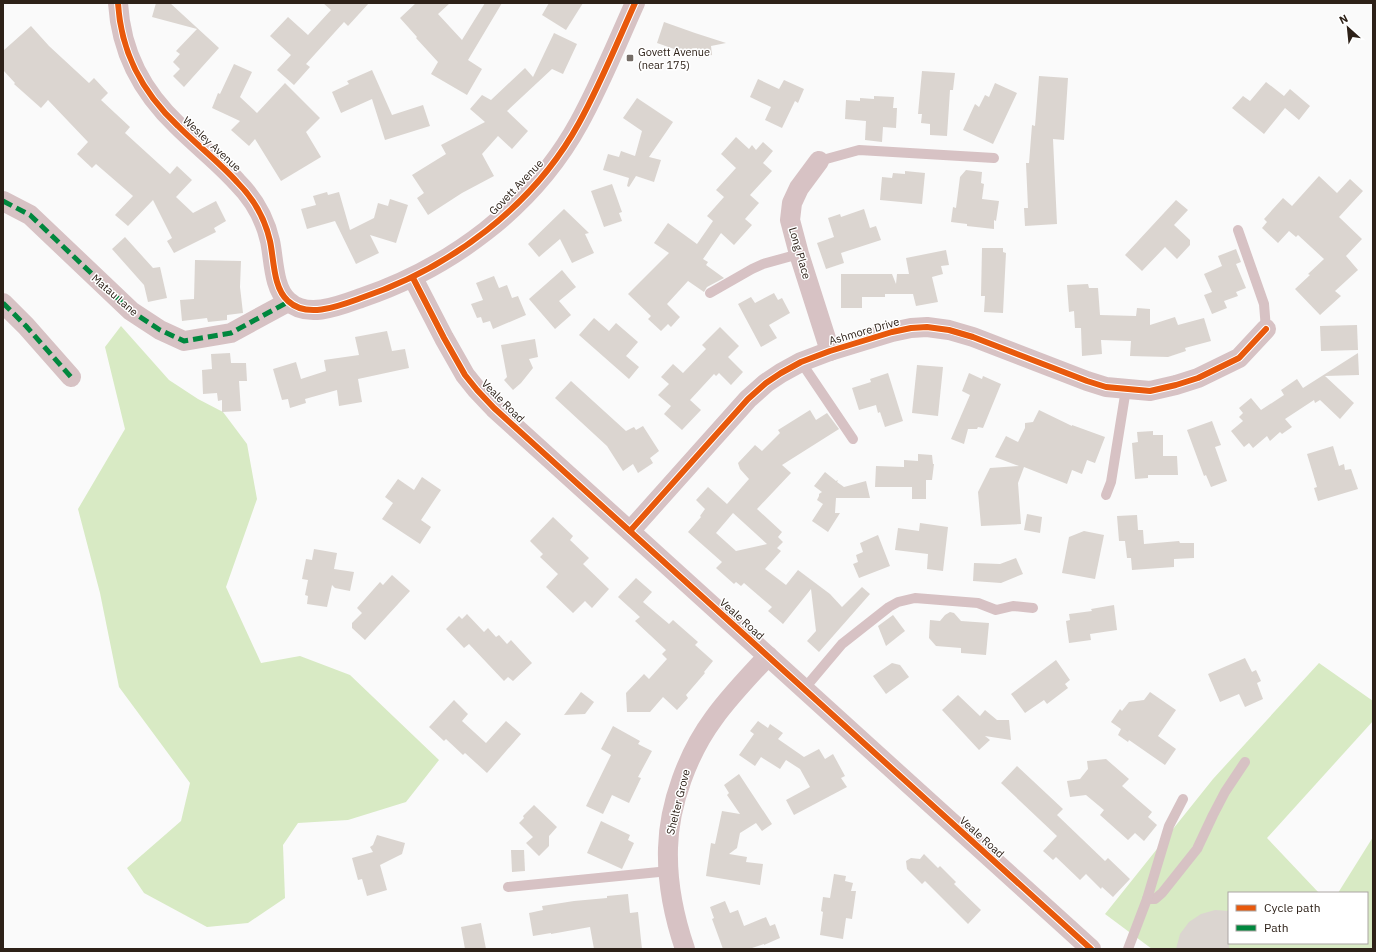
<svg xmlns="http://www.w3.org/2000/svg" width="1376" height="952" viewBox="0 0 1376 952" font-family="'IBM Plex Sans',sans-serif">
  <rect width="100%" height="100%" fill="#fafafa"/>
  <g fill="#d8eac4">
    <path d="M121,326L169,380L198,399L223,412L247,444L257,499L226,587L261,663L300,656L350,675L439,760L406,802L348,820L298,823L283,845L285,898L248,923L207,927L144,893L127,868L181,821L190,783L119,687L100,593L78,509L125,429L105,347Z"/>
    <path d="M1319,663L1373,701V721L1267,838L1319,893H1229V943H1367V893H1338L1373,837V949H1152L1105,914L1213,779Z"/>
  </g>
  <g fill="#dbd5d0" fill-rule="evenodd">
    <path d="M156,3H170L219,48L184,87L173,76L180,69L173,62L180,54L176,51L197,29L152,17Z"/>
    <path d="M323,3H369L348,26L344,22L306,64L310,67L294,85L277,70L291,55L270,36L288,17L308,35L331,10Z"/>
    <path d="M416,3H450L438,14L462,40L485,3H502L468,60L482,69L467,95L431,74L438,62L416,38L417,37L400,18Z"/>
    <path d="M549,3H583L566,30L542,15Z"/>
    <path d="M664,22L695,33L726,43L711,46L712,55L699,58L697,48L680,51L657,43Z"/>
    <path d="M31,26L49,46L89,83L94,78L108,93L101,100L130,127L125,133L170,174L177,166L192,180L176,197L193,213L216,201L226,221L214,228L216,232L174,253L167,241L172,238L153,200L128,226L115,215L133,196L96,164L92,168L77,154L88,142L48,100L41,108L14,84L15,83L3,70V51Z"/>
    <path d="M554,33L577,44L563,74L552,69L507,111L528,131L512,149L498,136L482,154L494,176L462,193L428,215L417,198L424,193L412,175L446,154L441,145L485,122L470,109L482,95L491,100L525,68L533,77Z"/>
    <path d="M234,64L252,72L240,97L257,113L285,83L320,118L306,132L321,157L281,181L255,139L249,146L231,130L240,121L212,108L218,93L220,94Z"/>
    <path d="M372,70L392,115L423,105L430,126L385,140L372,99L341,113L332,92L349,84L347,81Z"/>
    <path d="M922,71L955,73L953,90H950L947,136L930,135V124L921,123L922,114H918Z"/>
    <path d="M1039,76L1068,78L1064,140L1053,139L1057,224L1025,226L1024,208H1028L1026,163H1029L1032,125L1035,126Z"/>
    <path d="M758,79L779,89L784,80L804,89L798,103L795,101L782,128L765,120L771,107L750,97Z"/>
    <path d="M1266,82L1284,96L1290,89L1310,106L1299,120L1285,108L1264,134L1232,108L1243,96L1250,101Z"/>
    <path d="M995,83L1017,93L993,144L963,130L975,104L979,107L985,95L989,97Z"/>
    <path d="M874,96L894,97L893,108H897L896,128L883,127L882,142L865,140L866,121L845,119L846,100L860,101V98L874,99Z"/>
    <path d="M637,98L673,122L649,157L661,160L654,182L636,176L629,187L627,186L629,178L603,170L608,154L619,157L621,151L635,156L642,131L623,118Z"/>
    <path d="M736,137L749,149L752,145L756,150L763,142L773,151L763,163L772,171L750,195L759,203L745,219L752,225L734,245L721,233L703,259L708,262L706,265L724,278L707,287L704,292L688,281L667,304L680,317L671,327L668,324L661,331L648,319L651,316L628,294L669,253L654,243L668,223L697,244L713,221L707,216L724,197L716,190L736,168L721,154Z"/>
    <path d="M966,170L982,172L981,183L984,184L982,199L999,201L996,221L994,220V229L967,226V224L951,222L953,207L956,208L960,177Z"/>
    <path d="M905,171L925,173L922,204L880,200L882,177L892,178L893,173L905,174Z"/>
    <path d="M1319,176L1337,193L1350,179L1363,191L1339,217L1362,239L1346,256L1358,270L1335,291L1341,296L1320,315L1295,289L1310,275L1308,274L1324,259L1298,235L1296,237L1289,231L1278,243L1262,228L1267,222L1264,219L1283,198L1292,206Z"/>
    <path d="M612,184L622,212L619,213L622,221L604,227L591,191Z"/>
    <path d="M327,192L328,195L339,192L350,230L374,218L378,203L388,206L390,199L408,205L396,243L370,235L379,253L356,264L335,221L307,229L301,209L316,205L313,196Z"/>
    <path d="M1176,200L1188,210L1174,225L1190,240V245L1177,259L1165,247L1142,271L1125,255Z"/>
    <path d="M564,209L589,233L585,234L594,253L572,263L560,239L539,257L528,244Z"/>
    <path d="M864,209L870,228L876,226L881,240L841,253L844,263L826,269L817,243L834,237L828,218L840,214L841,217Z"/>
    <path d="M125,237L153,268L160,267L167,298L148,302L144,285L112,249Z"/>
    <path d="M982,248H1003V252L1006,253L1003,313L984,312L985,296H981Z"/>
    <path d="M1236,249L1241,262L1236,264L1246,288L1236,292L1238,296L1224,301L1227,308L1212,314L1204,295L1212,292L1204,274L1222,266L1218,256Z"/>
    <path d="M946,250L949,265L941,266L943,274L932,277L938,302L916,306L913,294H885V297H862V308H841V274H892L896,284L897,274H909L906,258Z"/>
    <path d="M195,260L241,261L240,287L243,313L227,315V320L208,322L207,318L182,321L180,300L194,299Z"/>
    <path d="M562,270L576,287L559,301L571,315L555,329L529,299Z"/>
    <path d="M494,276L499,288L507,285L512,298L518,296L526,315L493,329L490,321L483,323L481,317L477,318L471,304L483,300L476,283Z"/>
    <path d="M1088,284L1089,288H1098L1100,315L1136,316L1137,308L1150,309V325L1175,317L1178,325L1204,318L1211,341L1185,348L1186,351L1168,357L1130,356L1131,341L1101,340L1102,354L1082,356L1081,328H1075L1074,311L1069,312L1067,285Z"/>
    <path d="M774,293L778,300L782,298L790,313L769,325L777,338L761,347L738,304L751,297L755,303Z"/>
    <path d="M594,318L609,331L616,323L638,342L626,356L639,367L629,379L579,335Z"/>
    <path d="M1357,325L1358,350L1321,351L1320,326Z"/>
    <path d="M720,327L739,346L728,357L743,372L731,385L719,373L716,376L714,374L690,400L701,410L682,430L664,414L671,406L658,395L669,384L661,377L673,364L683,373L706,349L702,345Z"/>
    <path d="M387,331L392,351L405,349L409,368L358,379L362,402L339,406L337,390L305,399L306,403L290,408L288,399L282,400L273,369L296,362L301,379L326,371L324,360L359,355L355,337Z"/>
    <path d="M535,339L538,357L529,359L533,368L521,383L513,390L504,380L507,377L501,345Z"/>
    <path d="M230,353L231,363H246L247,381H239L241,411L222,412V400L218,401L217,393L203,394L202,370L212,369L211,354Z"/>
    <path d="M1358,353L1359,375L1325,376L1354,403L1340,419L1320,400L1315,403L1314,400L1285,419L1292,427L1282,434L1280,432L1270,441L1267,436L1253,448L1249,443L1244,447L1231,431L1243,421L1239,417L1243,413L1239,408L1251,398L1261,410L1284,395L1281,390L1297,379L1303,388Z"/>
    <path d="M917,365L943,367L938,416L912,413Z"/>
    <path d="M888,373L903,421L885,427L880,412L878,413L876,405L859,410L852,388L871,382L870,379Z"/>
    <path d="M969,373L982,379L983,376L1001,384L983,428L978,427L977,429H968L964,444L951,439L970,395L962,391Z"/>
    <path d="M571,381L626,431L634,427L636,430L643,426L659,451L650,458L653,463L638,473L633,464L623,471L607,446L555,398Z"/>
    <path d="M810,410L816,420L827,413L839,429L782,465L791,473L757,509L782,532L778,537L783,542L777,548L781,551L765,569L786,585L798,570L830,594L842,607L862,587L870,594L819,652L807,641L816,631L811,589L783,624L768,611L772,607L744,583L741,586L736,582L734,584L716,568L722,562L688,532L701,517L700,516L705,509L696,500L708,487L727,504L749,479L740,469L738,463L755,445L762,451L780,433L778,430ZM733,513L767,544L736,551L716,533Z"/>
    <path d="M1039,410L1072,426V425L1105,437L1095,463L1087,460L1082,474L1072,470L1067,484L1024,467L1018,483L1021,524L981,526L978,492L990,468L1019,466L995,457L1006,436L1018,442L1025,428V423L1033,422Z"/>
    <path d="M1212,421L1221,445L1215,447L1227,481L1211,487L1206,475L1204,476L1187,430Z"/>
    <path d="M1153,431V435H1163V456H1177L1178,475H1148V478L1135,479L1132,443L1138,442L1137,432Z"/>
    <path d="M1333,446L1339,466L1344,464L1345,470L1351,469L1358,489L1318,501L1314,488L1317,487L1307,454Z"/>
    <path d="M918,454L932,455L933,464H934L932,480H926V499H912V487H875L876,466L904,467V460L918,461Z"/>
    <path d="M825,472L836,481L838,480L837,482L844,487L866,481L870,498H836L835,513H840L828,532L812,521L823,504L817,500L819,496V494L822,492L814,486Z"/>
    <path d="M422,477L441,490L421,520L431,527L420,544L382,519L393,503L385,497L398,479L414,490Z"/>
    <path d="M1027,514L1042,517L1040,533L1024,530Z"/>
    <path d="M1137,515L1138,530H1143L1144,544L1179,541L1180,543H1194V558L1174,559V567L1132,570L1131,558H1127L1125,541H1119L1117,516Z"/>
    <path d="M553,517L573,536L570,540L589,558L583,564L609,589L592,608L585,601L573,613L546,587L558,574L540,557L543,554L530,541Z"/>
    <path d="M920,523L948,527L943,571L927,569L928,554L895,550L898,528L919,531Z"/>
    <path d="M1084,531L1104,535L1095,579L1062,573L1069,537Z"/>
    <path d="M878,535L890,566L859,578L853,564L858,562L856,555L863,552L860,543Z"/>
    <path d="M314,549L337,553L334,569L354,572L350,591L335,588L332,585L327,607L307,604L308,596L305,595L308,580L302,579L306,559L312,560Z"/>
    <path d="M1016,558L1023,574L1001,583L973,581L974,563L1000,564Z"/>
    <path d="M392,575L410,591L365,640L352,628V623L362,613L357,608L380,582L383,585Z"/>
    <path d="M636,578L652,592L643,602L669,624L673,620L698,642L695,645L713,661L704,672L705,673L686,695L688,698L677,710L663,697L650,712H627L626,693L644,674L649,679L667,659L662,654L666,650L635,621L640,617L618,597Z"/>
    <path d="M1114,605L1117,630L1090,634L1091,640L1069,643L1066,621L1070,620L1069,614L1092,611L1091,609Z"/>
    <path d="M950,612L954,613L961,621L989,623L986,655L961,653V648L936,646L929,638L930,620L940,621L945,615Z"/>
    <path d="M467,614L484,632L488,628L496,637L499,635L507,644L511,640L532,663L513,681L508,677L504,681L469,644L464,648L446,629L459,616L462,619Z"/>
    <path d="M893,615L905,631L886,646L878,626Z"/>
    <path d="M1245,658L1252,672L1256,670L1261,681L1257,683L1263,699L1245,707L1239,694L1220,702L1208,674Z"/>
    <path d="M1056,660L1070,680L1065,684L1068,688L1047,704L1044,700L1025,713L1011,694Z"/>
    <path d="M892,663L900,665L909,677L886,694L873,676Z"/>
    <path d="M581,692L594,702L585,714L564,715Z"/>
    <path d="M1150,692L1176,710L1158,736L1176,749L1165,765L1129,740L1128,742L1118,735L1121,729L1111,722L1120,709L1122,711L1129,702L1144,700Z"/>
    <path d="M958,695L980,716L985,710L997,720H1009L1011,740L985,736L990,740L979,750L942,710Z"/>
    <path d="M454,700L468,714L462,721L486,743L506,721L521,734L487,773L465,753L463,755L446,739L444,741L429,727Z"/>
    <path d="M758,721L768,728L770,724L783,733L778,739L804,757L819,749L825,759L833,754L845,776L841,778L847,787L794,815L786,800L810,787L800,769L786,760L780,769L761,757L755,766L739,755L754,734L750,731Z"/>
    <path d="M613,726L640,741L638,744L652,751L638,777L641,778L629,803L612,795L603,814L586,806L611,755L601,749Z"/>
    <path d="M1106,759L1129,779L1122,786L1152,812L1148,817L1157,825L1144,841L1135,833L1128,840L1100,815L1104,810L1086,795L1070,797L1067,781L1080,779L1088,769L1087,761Z"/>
    <path d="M1017,766L1063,809L1057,815L1105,861L1108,858L1130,879L1113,897L1102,887L1101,889L1086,874L1080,880L1056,857L1053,860L1043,851L1057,836L1001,783Z"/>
    <path d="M739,774L772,824L762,831L756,823L740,833L737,848L729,854L747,857L746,862L763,864L760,885L706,876L711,843L715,844L722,811L740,814L727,795L729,793L724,785Z"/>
    <path d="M534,805L557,827L549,836V846L539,856L526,843L533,837L519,823L524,818L523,816Z"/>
    <path d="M601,821L630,835L628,840L634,843L622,869L587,853Z"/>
    <path d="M377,835L405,843L402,854L380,865L387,890L367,896L362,879L358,880L352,858L373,852L370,847L373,845Z"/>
    <path d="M511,850H524L525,871L512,872Z"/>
    <path d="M924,854L938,868L940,866L956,882L954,884L981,910L968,924L925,881L922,884L907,869L906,861L911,858L920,859Z"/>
    <path d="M834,874L846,876L845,881L853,883L851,891H856L852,919L846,918L843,939L820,935L823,912L821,911L823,897L830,898Z"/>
    <path d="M628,894L630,913L638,912L642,949H594L590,927L551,934V933L533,936L529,913L543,910L542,906L574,901L607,898V896Z"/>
    <path d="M725,901L730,913L738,910L744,926L766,917L770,926L775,924L780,938L764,945V944L749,949H723L712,919L714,918L710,907Z"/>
    <path d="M1215,910L1229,911V949H1176L1180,934L1189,922L1201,914Z"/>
    <path d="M481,923L486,949H465L461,927Z"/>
  </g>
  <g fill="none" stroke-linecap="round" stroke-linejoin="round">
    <g stroke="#d7c2c4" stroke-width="10">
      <path d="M819,161L859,150L994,158"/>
      <path d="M1238,230L1264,304L1266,329"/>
      <path d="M710,293L752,269L763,264L799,254"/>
      <path d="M801,362L853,439"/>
      <path d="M1106,495L1111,482L1126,389"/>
      <path d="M804,689L842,644L889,607L898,602L915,598L978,603L996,610L1013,606L1033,608"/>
      <path d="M508,887L669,871"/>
      <path d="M1147,899H1155L1162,893L1197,849L1213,815L1225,792L1245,762"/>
      <path d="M1128,949L1147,899L1169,826L1183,799"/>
    </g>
    <g stroke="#d7c2c4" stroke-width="20">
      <path d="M118,3C121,53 142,92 178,126C197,145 219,162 237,182C253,198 265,219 270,241C274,259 273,288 288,301C307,319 339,306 361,298C450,268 533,207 579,123C600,85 617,43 635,3"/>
      <path d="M819,161L799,188L792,203L790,220L799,254L830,351"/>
      <path d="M3,201L30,215L131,311L160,330L184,341L231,333L288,302"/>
      <path d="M413,278L444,338L465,375L477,390L494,408L1091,949"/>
      <path d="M3,303L26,326L71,377"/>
      <path d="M630,531L748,399L766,383L781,373L801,362L830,351L892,332L911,328L927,327L949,330L973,337L1087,381L1106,387L1150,391L1176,385L1198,378L1239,358L1266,329"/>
      <path d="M685,949C674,917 667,882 668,848C669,804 688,753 714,718C730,696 749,676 768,656"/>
    </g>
    <g stroke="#00873e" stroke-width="5" stroke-dasharray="10 5" stroke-linecap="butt">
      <path d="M3,201L30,215L131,311L160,330L184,341L231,333L288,302"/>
      <path d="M3,303L26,326L71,377"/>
    </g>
    <g stroke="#fff" stroke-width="8">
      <g id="cycleway">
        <path d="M118,3C121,53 142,92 178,126C197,145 219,162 237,182C253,198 265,219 270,241C274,259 273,288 288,301C307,319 339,306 361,298C450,268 533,207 579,123C600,85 617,43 635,3"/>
        <path d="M413,278L444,338L465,375L477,390L494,408L1091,949"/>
        <path d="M630,531L748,399L766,383L781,373L801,362L830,351L892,332L911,328L927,327L949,330L973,337L1087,381L1106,387L1150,391L1176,385L1198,378L1239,358L1266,329"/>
      </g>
    </g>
    <use href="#cycleway" stroke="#e8590c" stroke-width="6"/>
  </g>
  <rect fill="#756d67" stroke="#fff" stroke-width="1.5" x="626" y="54" width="8" height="8" rx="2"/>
  <g text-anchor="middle" stroke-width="3" stroke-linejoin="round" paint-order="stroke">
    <g font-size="11" fill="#2d2118" stroke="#fff" text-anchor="start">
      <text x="638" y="56">Govett Avenue<tspan x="638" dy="13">(near 175)</tspan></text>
    </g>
    <g font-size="11" fill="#2d2118" stroke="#fff">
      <text transform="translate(212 144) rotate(43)" y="4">Wesley Avenue</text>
      <text transform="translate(516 187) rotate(-46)" y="4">Govett Avenue</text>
      <text transform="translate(800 253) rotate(74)" y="4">Long Place</text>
      <text transform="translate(115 295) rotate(41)" y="4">Matau Lane</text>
      <text transform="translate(864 331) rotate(-16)" y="4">Ashmore Drive</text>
      <text transform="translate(503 401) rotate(45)" y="4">Veale Road</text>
      <text transform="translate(742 619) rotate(42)" y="4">Veale Road</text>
      <text transform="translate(678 802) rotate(-76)" y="4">Shelter Grove</text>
      <text transform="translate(982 837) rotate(42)" y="4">Veale Road</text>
    </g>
  </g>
  <rect width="1376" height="952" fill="none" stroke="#2d2118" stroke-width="8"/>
  <rect x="1228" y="892" width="140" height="52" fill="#ffffff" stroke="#aba6a3"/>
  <rect x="1236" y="905" width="20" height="6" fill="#e8590c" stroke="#aba6a3"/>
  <text x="1264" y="912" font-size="12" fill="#2d2118">Cycle path</text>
  <rect x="1236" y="925" width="20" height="6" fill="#00873e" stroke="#aba6a3"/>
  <text x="1264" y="932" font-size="12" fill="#2d2118">Path</text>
  <g transform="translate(1348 28) rotate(333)" stroke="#ffffff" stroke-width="3" paint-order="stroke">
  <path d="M0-3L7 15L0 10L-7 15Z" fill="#2d2118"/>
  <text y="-6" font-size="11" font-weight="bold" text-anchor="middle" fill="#2d2118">N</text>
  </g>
</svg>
